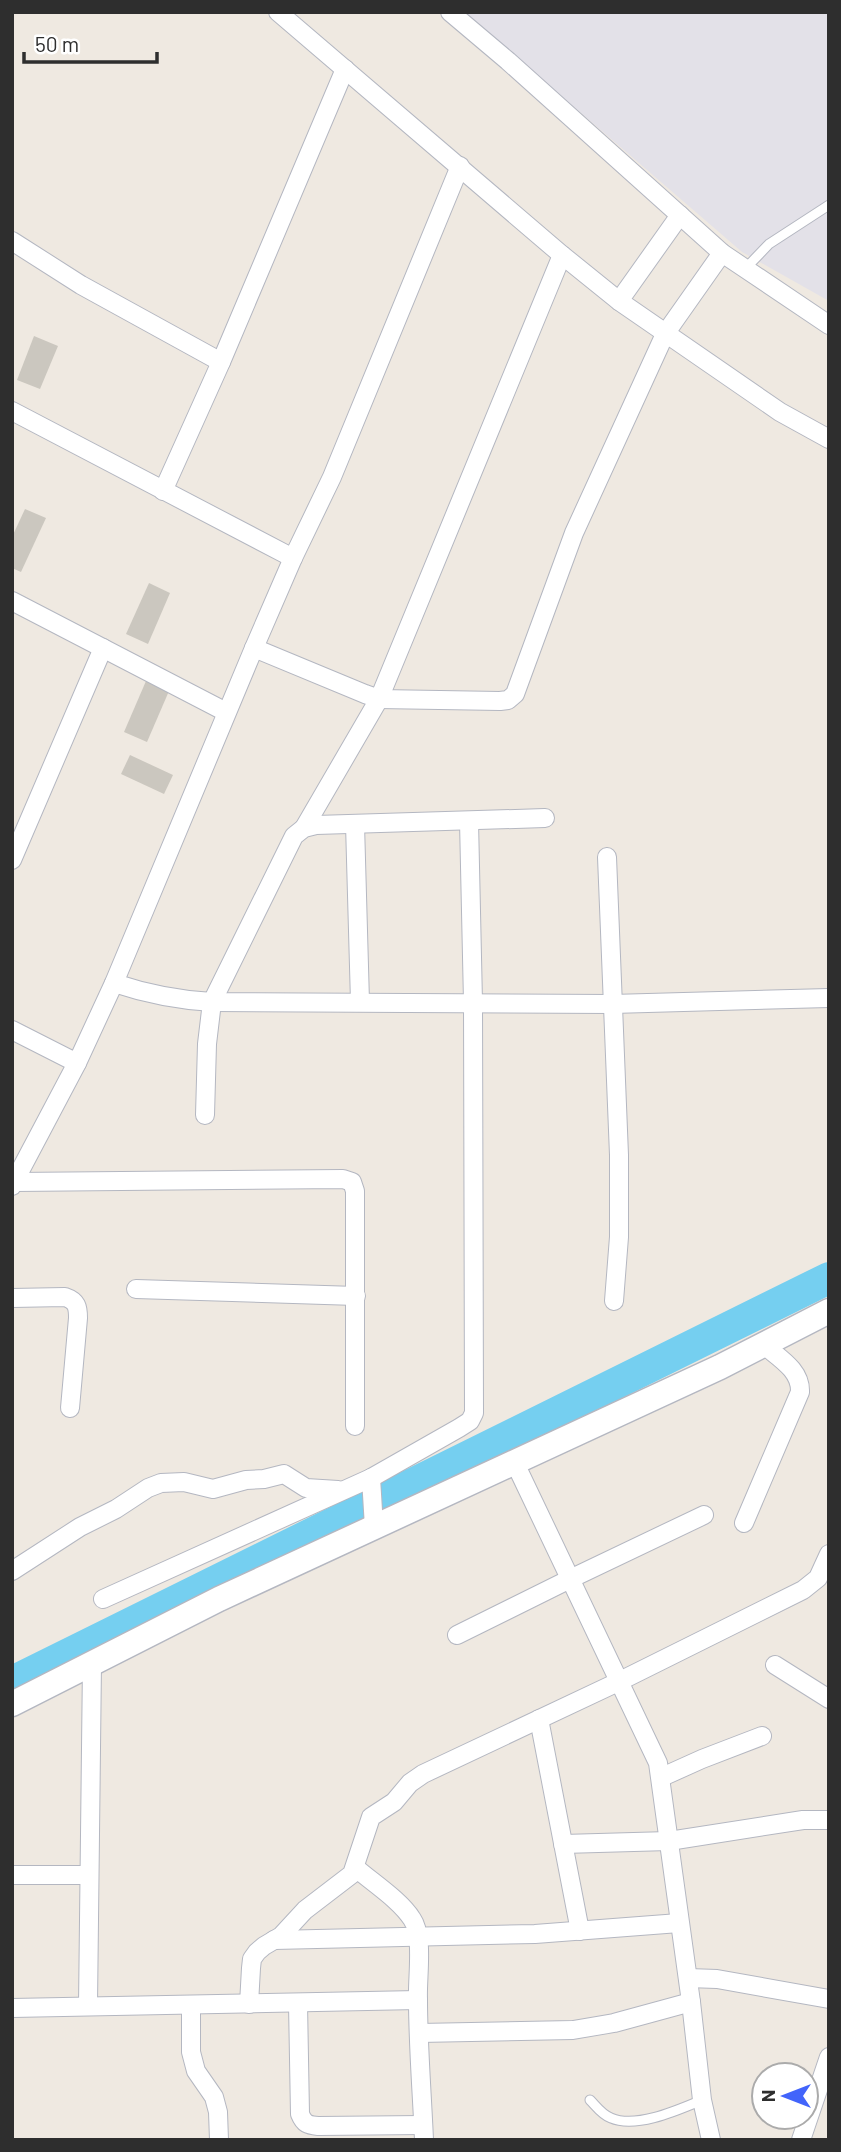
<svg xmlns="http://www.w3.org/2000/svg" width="841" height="2152" viewBox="0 0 841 2152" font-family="Barlow,sans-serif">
  <rect width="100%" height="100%" fill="#efe9e1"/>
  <path fill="#e3e1e8" d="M464,12H829V301L742,252Z"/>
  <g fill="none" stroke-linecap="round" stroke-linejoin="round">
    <path stroke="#75cff0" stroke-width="32" d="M12,1682L829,1278"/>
  </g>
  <g fill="#cbc7bf">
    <path d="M34,336L58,346L40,389L17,380Z"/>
    <path d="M25,509L46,518L21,572L12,568V537Z"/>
    <path d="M149,583L170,593L148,644L126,634Z"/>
    <path d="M146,681L169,691L147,742L124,732Z"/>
    <path d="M130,755L173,775L164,794L121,774Z"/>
  </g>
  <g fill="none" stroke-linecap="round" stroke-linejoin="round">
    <g stroke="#b4b7c1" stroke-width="11">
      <g id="lane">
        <path d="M745,269L769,244L829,205"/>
        <path d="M590,2100C596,2106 602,2115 611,2118C636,2129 678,2110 702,2100"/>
      </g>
    </g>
    <g stroke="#b4b7c1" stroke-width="20">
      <g id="street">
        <path d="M278,12L562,255L619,301L780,412L829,439"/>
        <path d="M450,12L508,61L722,253L829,325"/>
        <path d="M12,241L81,285L221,362"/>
        <path d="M619,301L680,215"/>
        <path d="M12,411L293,558"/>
        <path d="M163,491L221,362L345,69"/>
        <path d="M12,601L226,712"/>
        <path d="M254,648L365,694L379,699L500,701L508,700L515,694L574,533L665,334L722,253"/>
        <path d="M355,824L360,1002"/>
        <path d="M304,828L379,699L562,255"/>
        <path d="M607,857L619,1155V1237L614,1301"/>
        <path d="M12,860L103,648"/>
        <path d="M114,983C147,994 177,1000 212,1002L612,1004L829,998"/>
        <path d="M12,1030L77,1063L114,983L254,648L293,558L332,477L460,166"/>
        <path d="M205,1115L207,1044L212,1002L294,836L304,828L316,825L545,818"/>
        <path d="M14,1182L343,1179L352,1182L355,1191V1426"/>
        <path d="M12,1186L77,1063"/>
        <path d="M136,1289L356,1296"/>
        <path d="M12,1298L65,1297C77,1301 78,1307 78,1318L70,1408"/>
        <path d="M514,1461L658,1763L691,2002L702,2100L711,2140"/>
        <path d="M371,1478L374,1527"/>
        <path d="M744,1523L800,1392C801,1370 779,1358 764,1345"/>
        <path d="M12,1571L80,1527L116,1509L148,1488L161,1483L184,1482L213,1489L246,1480L264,1479L284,1474L306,1488L338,1490"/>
        <path d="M103,1599L371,1478L459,1428L470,1421L474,1413L473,1002L469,821"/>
        <path d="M457,1635L570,1579L704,1515"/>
        <path d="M775,1665L829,1699"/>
        <path d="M539,1719L580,1931"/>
        <path d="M662,1777L702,1759L762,1736"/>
        <path d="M563,1844L669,1841L803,1820H829"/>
        <path d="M356,1868C373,1883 400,1900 412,1919C424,1936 417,1978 418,1999C418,2046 422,2093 424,2140"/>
        <path d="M12,1875H89"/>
        <path d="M274,1940L535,1934L679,1923"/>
        <path d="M688,1978L717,1979L829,1999"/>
        <path d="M298,2003L300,2114C304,2124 308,2125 318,2126L423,2125"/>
        <path d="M249,2004L251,1968L252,1959L257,1952L264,1946L281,1936L305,1910L352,1874L371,1817L394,1802L410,1783L423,1774L618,1682L803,1590L818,1578L829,1554"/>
        <path d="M191,2005V2052L196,2071L214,2097L218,2112L219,2140"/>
        <path d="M88,2006L92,1663"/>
        <path d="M12,2008L418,2000"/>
        <path d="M419,2033L573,2030L614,2023L691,2002"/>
        <path d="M801,2140L829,2057"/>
      </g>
    </g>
    <g stroke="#b4b7c1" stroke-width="27">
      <path id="secondary" d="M12,1704L219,1599L720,1367L829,1311"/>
    </g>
    <use href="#lane" stroke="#fff" stroke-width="9"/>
    <use href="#street" stroke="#fff" stroke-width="18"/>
    <use href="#secondary" stroke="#fff" stroke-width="24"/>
  </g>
  <rect width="841" height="2152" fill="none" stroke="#2e2e2e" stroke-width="28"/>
  <g transform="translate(785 2096) rotate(270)"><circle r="33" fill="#ffffff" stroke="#ababab" stroke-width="2"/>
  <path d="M0-5L12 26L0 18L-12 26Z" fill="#4264fb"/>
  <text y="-10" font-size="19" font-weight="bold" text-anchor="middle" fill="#2e2e2e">N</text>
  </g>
  <path d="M24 52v10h133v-10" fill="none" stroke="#2e2e2e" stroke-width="3.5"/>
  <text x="35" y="52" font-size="21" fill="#2e2e2e" stroke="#ffffff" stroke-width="5" paint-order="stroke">50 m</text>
</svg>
